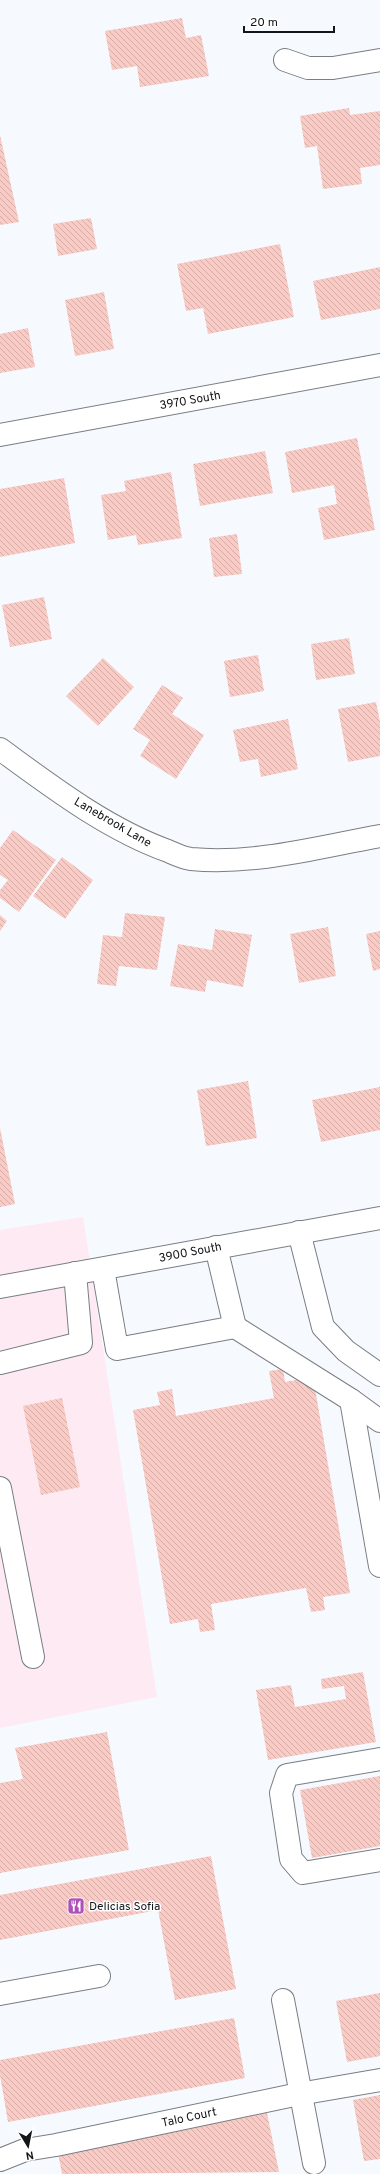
<svg xmlns="http://www.w3.org/2000/svg" width="380" height="2174" viewBox="0 0 380 2174" font-family="Overpass,sans-serif">
  <defs>
    <pattern id="building-back-hatch" width="6" height="6" patternUnits="userSpaceOnUse"><rect width="6" height="6" fill="#facac4"/><path d="M-1 5l2 2M0 0l6 6M5-1l2 2" fill="none" stroke="#d5ada8"/></pattern>
  </defs>
  <rect width="100%" height="100%" fill="#f6faff"/>
  <path fill="#feeaf2" d="M83,1217L157,1697L0,1728V1230Z"/>
  <g fill="url(#building-back-hatch)">
    <path d="M182,18L186,38L201,35L209,76L140,87L137,66L112,70L105,31Z"/>
    <path d="M349,108L350,115L380,111V165L360,168L362,184L323,189L317,146L305,148L300,116Z"/>
    <path d="M0,135L19,222L0,225Z"/>
    <path d="M91,218L97,249L58,256L53,224Z"/>
    <path d="M280,244L294,317L208,334L203,308L186,311L177,264Z"/>
    <path d="M380,267V309L321,320L313,281Z"/>
    <path d="M104,292L114,349L75,356L65,300Z"/>
    <path d="M28,328L35,367L0,373V334Z"/>
    <path d="M357,438L375,530L324,540L318,508L337,504L334,485L292,493L285,452Z"/>
    <path d="M265,451L273,493L200,506L193,464Z"/>
    <path d="M171,472L182,538L138,545L136,535L108,540L101,495L126,491L124,481Z"/>
    <path d="M64,478L75,543L0,557V489Z"/>
    <path d="M237,534L242,574L214,577L209,538Z"/>
    <path d="M44,597L52,639L10,647L2,605Z"/>
    <path d="M349,638L355,674L316,680L311,644Z"/>
    <path d="M258,655L264,691L230,697L224,661Z"/>
    <path d="M103,658L134,687L98,726L66,696Z"/>
    <path d="M162,685L183,698L172,714L204,735L176,779L140,756L150,740L133,729Z"/>
    <path d="M376,702L380,722V756L348,762L338,709Z"/>
    <path d="M288,719L298,769L261,777L258,759L240,762L233,730Z"/>
    <path d="M13,830L56,860L19,912L0,898V890L8,880L0,875V848Z"/>
    <path d="M62,857L93,880L65,919L33,896Z"/>
    <path d="M125,913L165,917L157,970L119,966L116,986L97,984L103,935L122,937Z"/>
    <path d="M0,915L7,921L0,931Z"/>
    <path d="M328,927L336,976L299,983L290,934Z"/>
    <path d="M215,929L252,935L243,987L207,980L205,992L170,986L178,944L212,950Z"/>
    <path d="M380,931V969L373,971L366,934Z"/>
    <path d="M248,1081L257,1138L206,1146L197,1090Z"/>
    <path d="M380,1087V1130L321,1142L312,1100Z"/>
    <path d="M0,1128L15,1204L0,1207Z"/>
    <path d="M283,1369L285,1382L313,1377L350,1593L323,1597L325,1610L311,1612L306,1588L211,1604L215,1630L200,1632L198,1619L170,1624L133,1410L160,1405L157,1392L172,1389L176,1416L274,1398L269,1371Z"/>
    <path d="M62,1398L80,1487L41,1495L23,1406Z"/>
    <path d="M363,1672L376,1742L268,1760L256,1690L291,1685L295,1707L346,1699L344,1686L322,1689L321,1679Z"/>
    <path d="M107,1732L129,1850L0,1873V1783L23,1779L15,1748Z"/>
    <path d="M380,1776V1846L312,1858L300,1790Z"/>
    <path d="M211,1856L236,1989L175,2000L158,1910L0,1940V1895Z"/>
    <path d="M380,1993V2056L347,2062L336,2001Z"/>
    <path d="M234,2018L245,2078L8,2122L0,2075V2060Z"/>
    <path d="M380,2095V2159L364,2161L353,2100Z"/>
    <path d="M267,2113L279,2172L62,2174L58,2153Z"/>
  </g>
  <g fill="none" stroke-linecap="round" stroke-linejoin="round">
    <g stroke="#797e83" stroke-width="24">
      <g id="minor">
        <path d="M285,60L308,68H333L380,60"/>
        <path d="M0,435L380,365"/>
        <path d="M0,749C52,787 107,829 168,851C175,854 183,858 191,859C254,865 319,847 380,836"/>
        <path d="M299,1232L323,1327L346,1351L380,1375"/>
        <path d="M103,1269L117,1349L235,1327L216,1247"/>
        <path d="M235,1327L351,1400L380,1421"/>
        <path d="M0,1363L81,1343L75,1273"/>
        <path d="M351,1400L380,1566"/>
        <path d="M0,1488L33,1657"/>
        <path d="M380,1759L287,1775L281,1793L291,1859L303,1873L380,1860"/>
        <path d="M0,1994L99,1976"/>
        <path d="M283,2000L314,2163"/>
        <path d="M0,2160L25,2150L56,2145L299,2094L380,2080"/>
      </g>
    </g>
    <g stroke="#797e83" stroke-width="24">
      <path id="major" d="M0,1287L380,1218"/>
    </g>
    <use href="#minor" stroke="#fff" stroke-width="22"/>
    <use href="#major" stroke="#fff" stroke-width="22"/>
  </g>
  <defs>
    <g id="restaurant-square" transform="scale(0.9)"><rect x="-9" y="-9" width="18" height="18" rx="4" fill="#af50b9" stroke="#fff"/><path d="M-5-6h1v4h1v-4h1v4h1v-4h1v5L-1.5 .5V6h-2V.5L-5-1ZM5-6V6H3V1.5H1.5Q1.5-4 5-6Z" fill="#fff"/></g>
  </defs>
  <g fill-rule="evenodd">
    <use href="#restaurant-square" x="76" y="1906"/>
  </g>
  <g text-anchor="middle" stroke-width="3" stroke-linejoin="round" paint-order="stroke">
    <g font-size="12" fill="#131516" stroke="#fff">
      <text transform="translate(190 400) rotate(-10)" y="4">3970 South</text>
      <text transform="translate(113 822) rotate(30)" y="4">Lanebrook Lane</text>
      <text transform="translate(190 1252) rotate(-11)" y="4">3900 South</text>
      <text transform="translate(189 2117) rotate(-12)" y="4">Talo Court</text>
    </g>
    <g font-size="12" fill="#131516" stroke="#fff" text-anchor="start">
      <text x="89" y="1910">Delicias Sofia</text>
    </g>
  </g>
  <g transform="translate(28 2146) rotate(170)" stroke="#ffffff" stroke-width="3" paint-order="stroke">
  <path d="M0-3L7 15L0 10L-7 15Z" fill="#131516"/>
  <text y="-6" font-size="11" font-weight="bold" text-anchor="middle" fill="#131516">N</text>
  </g>
  <path d="M244 26v6h90v-6" fill="none" stroke="#131516" stroke-width="2"/>
  <text x="250" y="26" font-size="12" fill="#131516" stroke="#ffffff" stroke-width="3" paint-order="stroke">20 m</text>
</svg>
